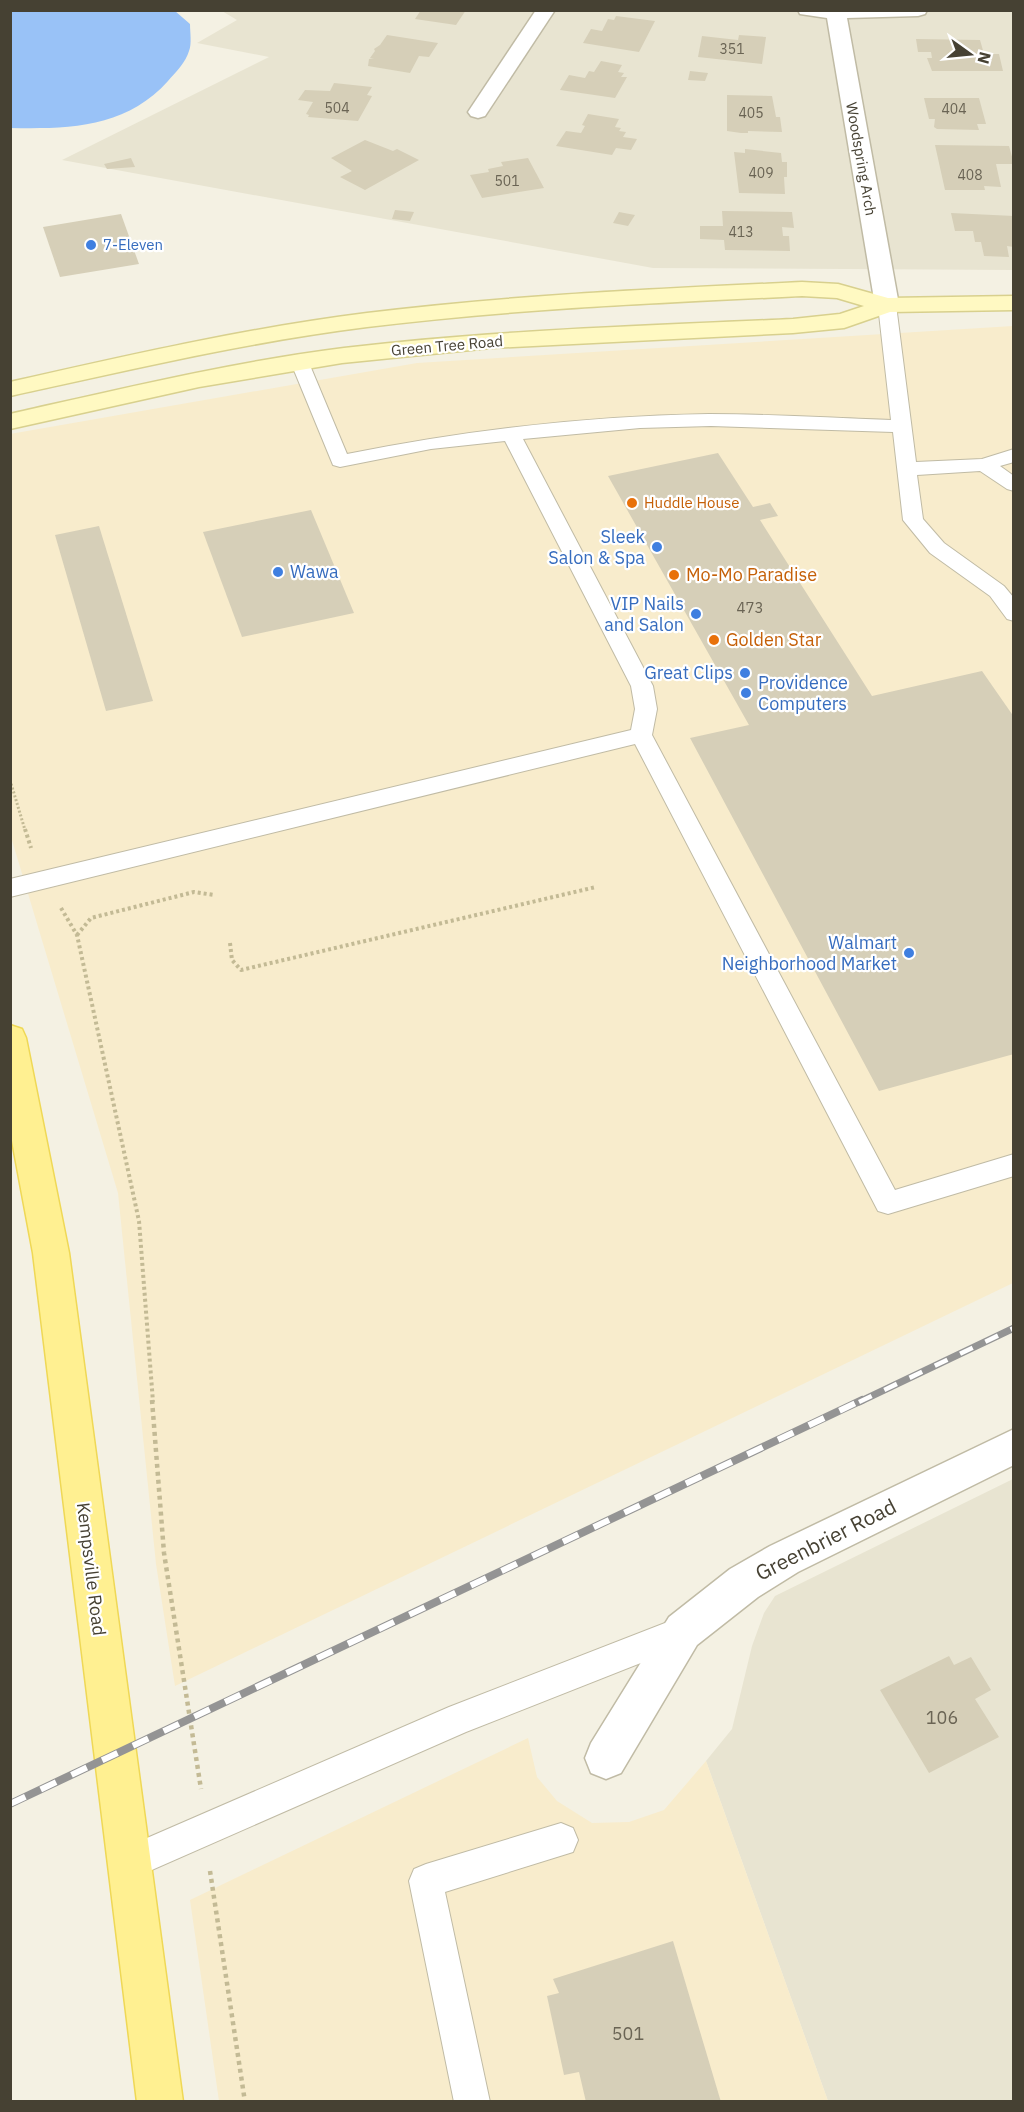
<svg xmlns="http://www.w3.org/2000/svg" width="1024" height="2112" viewBox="0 0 1024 2112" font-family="'IBM Plex Sans',sans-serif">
  <rect width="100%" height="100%" fill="#f4f1e3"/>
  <g fill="#e8e4d1">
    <path d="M222,11H1013V270L653,268L62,160L269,57L197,43L237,20Z"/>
    <path d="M1013,1479V2101H828L706,1761L732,1729L752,1646L764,1613L775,1596Z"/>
  </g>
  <g fill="#f8eccc">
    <path d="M1013,326V1283L175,1686L156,1564L118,1193L11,837L10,434L417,363Z"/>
    <path d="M528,1738L537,1777L557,1801L592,1823L629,1822L664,1810L706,1761L828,2101H219L190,1900Z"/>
  </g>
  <path fill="#99c2f7" d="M11,10L175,11L190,24C190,32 192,44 189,51C186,62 175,73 168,81C126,128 69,129 11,128Z"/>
  <g fill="#d6cfb8">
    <path d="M421,10H466L456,25L415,19Z"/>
    <path d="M616,16L655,21L639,52L583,43L591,29L602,31L608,19L614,20Z"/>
    <path d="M387,35L438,43L429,57L419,56L410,73L368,66L369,59L374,58H370L375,51L374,49L380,45Z"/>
    <path d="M739,35L766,37L762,64L698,57L702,36L738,40Z"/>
    <path d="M916,39L980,40L984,54H999L1003,71H932L927,58H932L931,52H918Z"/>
    <path d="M601,61L622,65L618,72L624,73L621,77H627L615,98L560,90L569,75L585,78L589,71L594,72Z"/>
    <path d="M690,71L708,73L705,81L688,80Z"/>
    <path d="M334,83L372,87L367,95L372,96L358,121L308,117L309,115L306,114L313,102L298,100L305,90L330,91Z"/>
    <path d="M727,95L772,96L776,117H780L782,132L748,131V133H741L727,131Z"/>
    <path d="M924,98H979L986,124H977L979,130L937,129L934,127L935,119H929Z"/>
    <path d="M588,114L619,119L615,127L621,128L619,131L626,132L623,137L637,139L631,150L616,148L612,155L556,146L566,131L581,133L585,126L582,125Z"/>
    <path d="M365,140L393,151L397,149L419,160L365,190L340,177L352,171L331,158Z"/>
    <path d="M935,145L1009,146L1014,164H996L1001,187L984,186L985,190H945Z"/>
    <path d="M745,149L781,153L782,162H787V177H784L785,194L739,193L734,152L745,153Z"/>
    <path d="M131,158L135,167L107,169L104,164Z"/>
    <path d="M528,158L544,188L482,198L470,175L489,172L488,169L503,166L501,162Z"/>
    <path d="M395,210L414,212L410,221L392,219Z"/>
    <path d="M722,211L792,212L794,228L782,227L783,236H789L790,251L725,250L724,240L700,239V226H723Z"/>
    <path d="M619,212L635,215L628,226L613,223Z"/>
    <path d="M951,213L1014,216V247L1007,246L1009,257L984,256L981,242H975L973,231H955Z"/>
    <path d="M121,214L139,264L60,277L43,227Z"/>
    <path d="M718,453L753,507L770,503L778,516L760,520L872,696L982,671L1014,717V1054L879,1091L690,738L749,725L608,476Z"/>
    <path d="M311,510L354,613L242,637L203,532Z"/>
    <path d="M99,526L153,701L106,711L55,535Z"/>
    <path d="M949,1656L954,1665L971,1657L991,1690L975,1699L999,1737L929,1773L880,1690Z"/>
    <path d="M673,1941L721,2102H586L579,2072L564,2075L547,1996L559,1993L553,1979Z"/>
  </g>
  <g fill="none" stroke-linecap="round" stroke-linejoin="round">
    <g stroke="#c0bba5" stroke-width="2">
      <g id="lane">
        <path d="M887,300L893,301L896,305L916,462L982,459L1014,449V462L1000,466L1014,476V491L1007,489L980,471L917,475L923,519L944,543L1004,586L1014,598V621L1007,619L990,596L930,553L903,520L893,432L711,426L640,428L523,439L653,686L657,709L652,735L895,1190L1014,1154V1176L888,1214L878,1211L635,744L10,897V879L631,730L635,709L631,686L505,441L431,449L340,467L333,465L291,363L293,359H307L309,363L347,454C466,430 588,416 709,414C770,414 831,418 891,420L878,305L881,301Z"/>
        <path d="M683,1616L694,1620L699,1631L694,1642L466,1732L129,1880L117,1875L112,1863L117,1851L449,1707Z"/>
        <path d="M561,1823L573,1828L578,1840L573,1852L445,1892L490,2102H454L409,1881L414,1869L426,1864Z"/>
      </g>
    </g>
    <g stroke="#c0bba5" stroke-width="3">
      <g id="street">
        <path d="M536,10H555L485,116L478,118L471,116L468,112Z"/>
        <path d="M798,10H927L925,14L918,16L847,18L899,305L895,310L887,312L879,310L875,305L827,18L800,14Z"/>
        <path d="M1014,1429V1465L798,1572L758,1597L697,1645L621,1773L606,1779L591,1773L585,1758L591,1743L669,1617L730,1569L770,1546Z"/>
      </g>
    </g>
    <g stroke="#d8d08e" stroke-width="3">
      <path id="secondary" d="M802,282L838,284L888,298L1014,296V310L890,312L844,328L793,333L491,348L342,363L199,387L10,429V414C121,389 232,362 344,348C493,330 643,326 793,319L840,314L864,306L837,298L802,296C657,303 511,309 367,327C247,342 129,370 10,396V382C129,355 247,328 367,313C511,295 657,289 802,282Z"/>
    </g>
    <g stroke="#efd856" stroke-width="3">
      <path id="primary" d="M10,1025L22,1029L26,1038L69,1253L183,2102H137L33,1253L10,1130Z"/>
    </g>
    <path stroke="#c3ba95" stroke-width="3" stroke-dasharray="2 2" stroke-linecap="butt" d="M10,780L25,830"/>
    <g stroke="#c3ba95" stroke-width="4" stroke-dasharray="3 3" stroke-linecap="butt">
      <path d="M25,829L31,848"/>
      <path d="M61,908L77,935L139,1221L153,1402"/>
      <path d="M77,935L91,918L194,892L214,895"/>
      <path d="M230,943L232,960L241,970L596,887"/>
    </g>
    <g stroke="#c3ba95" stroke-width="4.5" stroke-dasharray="4 4" stroke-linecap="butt">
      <path d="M152,1400L164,1553L201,1789"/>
      <path d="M210,1871L245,2102"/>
    </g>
    <use href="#lane" fill="#fff" fill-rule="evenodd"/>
    <use href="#street" fill="#fff" fill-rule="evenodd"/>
    <use href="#secondary" fill="#fff9c2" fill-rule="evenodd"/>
    <use href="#primary" fill="#fff091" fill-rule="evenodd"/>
    <g stroke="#949494" stroke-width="7">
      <path id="rail-far1" d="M859,1402L1014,1328"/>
    </g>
    <g stroke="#949494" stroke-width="8">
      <path id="rail" d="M10,1804L862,1400"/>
    </g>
    <use href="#rail-far1" stroke="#fff" stroke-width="4.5" stroke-dasharray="14" stroke-linecap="butt"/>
    <use href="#rail" stroke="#fff" stroke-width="6" stroke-dasharray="17" stroke-linecap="butt"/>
  </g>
  <g fill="#3f7fe0" stroke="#fff" stroke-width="2">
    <circle cx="91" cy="245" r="6"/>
    <circle cx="657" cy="547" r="6"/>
    <circle cx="278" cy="572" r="6"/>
    <circle cx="696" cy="614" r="6"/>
    <circle cx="745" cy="673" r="6"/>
    <circle cx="746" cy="693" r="6"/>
    <circle cx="909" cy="953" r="6"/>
  </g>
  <g fill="#e8710a" stroke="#fff" stroke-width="2">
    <circle cx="632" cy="503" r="6"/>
    <circle cx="674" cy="575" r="6"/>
    <circle cx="714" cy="640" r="6"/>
  </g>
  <g text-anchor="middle" stroke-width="4.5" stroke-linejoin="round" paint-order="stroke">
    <g font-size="14" fill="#6a6454">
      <text x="732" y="54">351</text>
      <text x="337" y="113">504</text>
      <text x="954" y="114">404</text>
      <text x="751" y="118">405</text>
      <text x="761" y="178">409</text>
      <text x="970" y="180">408</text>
      <text x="507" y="186">501</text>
      <text x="741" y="237">413</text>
    </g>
    <g font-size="15" fill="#464133" stroke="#fff">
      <text transform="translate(861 159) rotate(80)" y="5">Woodspring Arch</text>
      <text transform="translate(447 346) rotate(-5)" y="5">Green Tree Road</text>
    </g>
    <g font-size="15" fill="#366cbe" stroke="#fff" text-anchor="start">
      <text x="103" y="250">7-Eleven</text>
    </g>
    <g font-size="15" fill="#c56008" stroke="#fff" text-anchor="start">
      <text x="644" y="508">Huddle House</text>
    </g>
    <g font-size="15" fill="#6a6454">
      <text x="750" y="613">473</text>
    </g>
    <g font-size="18" fill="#366cbe" stroke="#fff" text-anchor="end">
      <text x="645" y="543">Sleek<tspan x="645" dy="21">Salon &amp; Spa</tspan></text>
      <text x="290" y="578" text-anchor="start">Wawa</text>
      <text x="684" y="610">VIP Nails<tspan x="684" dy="21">and Salon</tspan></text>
      <text x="733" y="679">Great Clips</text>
      <text x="758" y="689" text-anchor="start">Providence<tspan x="758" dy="21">Computers</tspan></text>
      <text x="897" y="949">Walmart<tspan x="897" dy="21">Neighborhood Market</tspan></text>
    </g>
    <g font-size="18" fill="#c56008" stroke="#fff" text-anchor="start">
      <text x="686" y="581">Mo-Mo Paradise</text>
      <text x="726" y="646">Golden Star</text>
    </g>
    <g font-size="18" fill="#464133" stroke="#fff">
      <text transform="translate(91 1569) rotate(83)" y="6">Kempsville Road</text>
    </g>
    <g font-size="18" fill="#6a6454">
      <text x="942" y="1724">106</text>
      <text x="628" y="2040">501</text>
    </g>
    <g font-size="21" fill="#464133" stroke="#fff">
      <text transform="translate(826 1540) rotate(-27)" y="7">Greenbrier Road</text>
    </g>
  </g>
  <rect width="1024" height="2112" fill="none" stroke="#464133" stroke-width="24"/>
  <g transform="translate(970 54) rotate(105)" stroke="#ffffff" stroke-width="4.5" paint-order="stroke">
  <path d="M0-4.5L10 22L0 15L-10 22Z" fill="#464133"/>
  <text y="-9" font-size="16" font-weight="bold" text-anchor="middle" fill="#464133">N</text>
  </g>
</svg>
